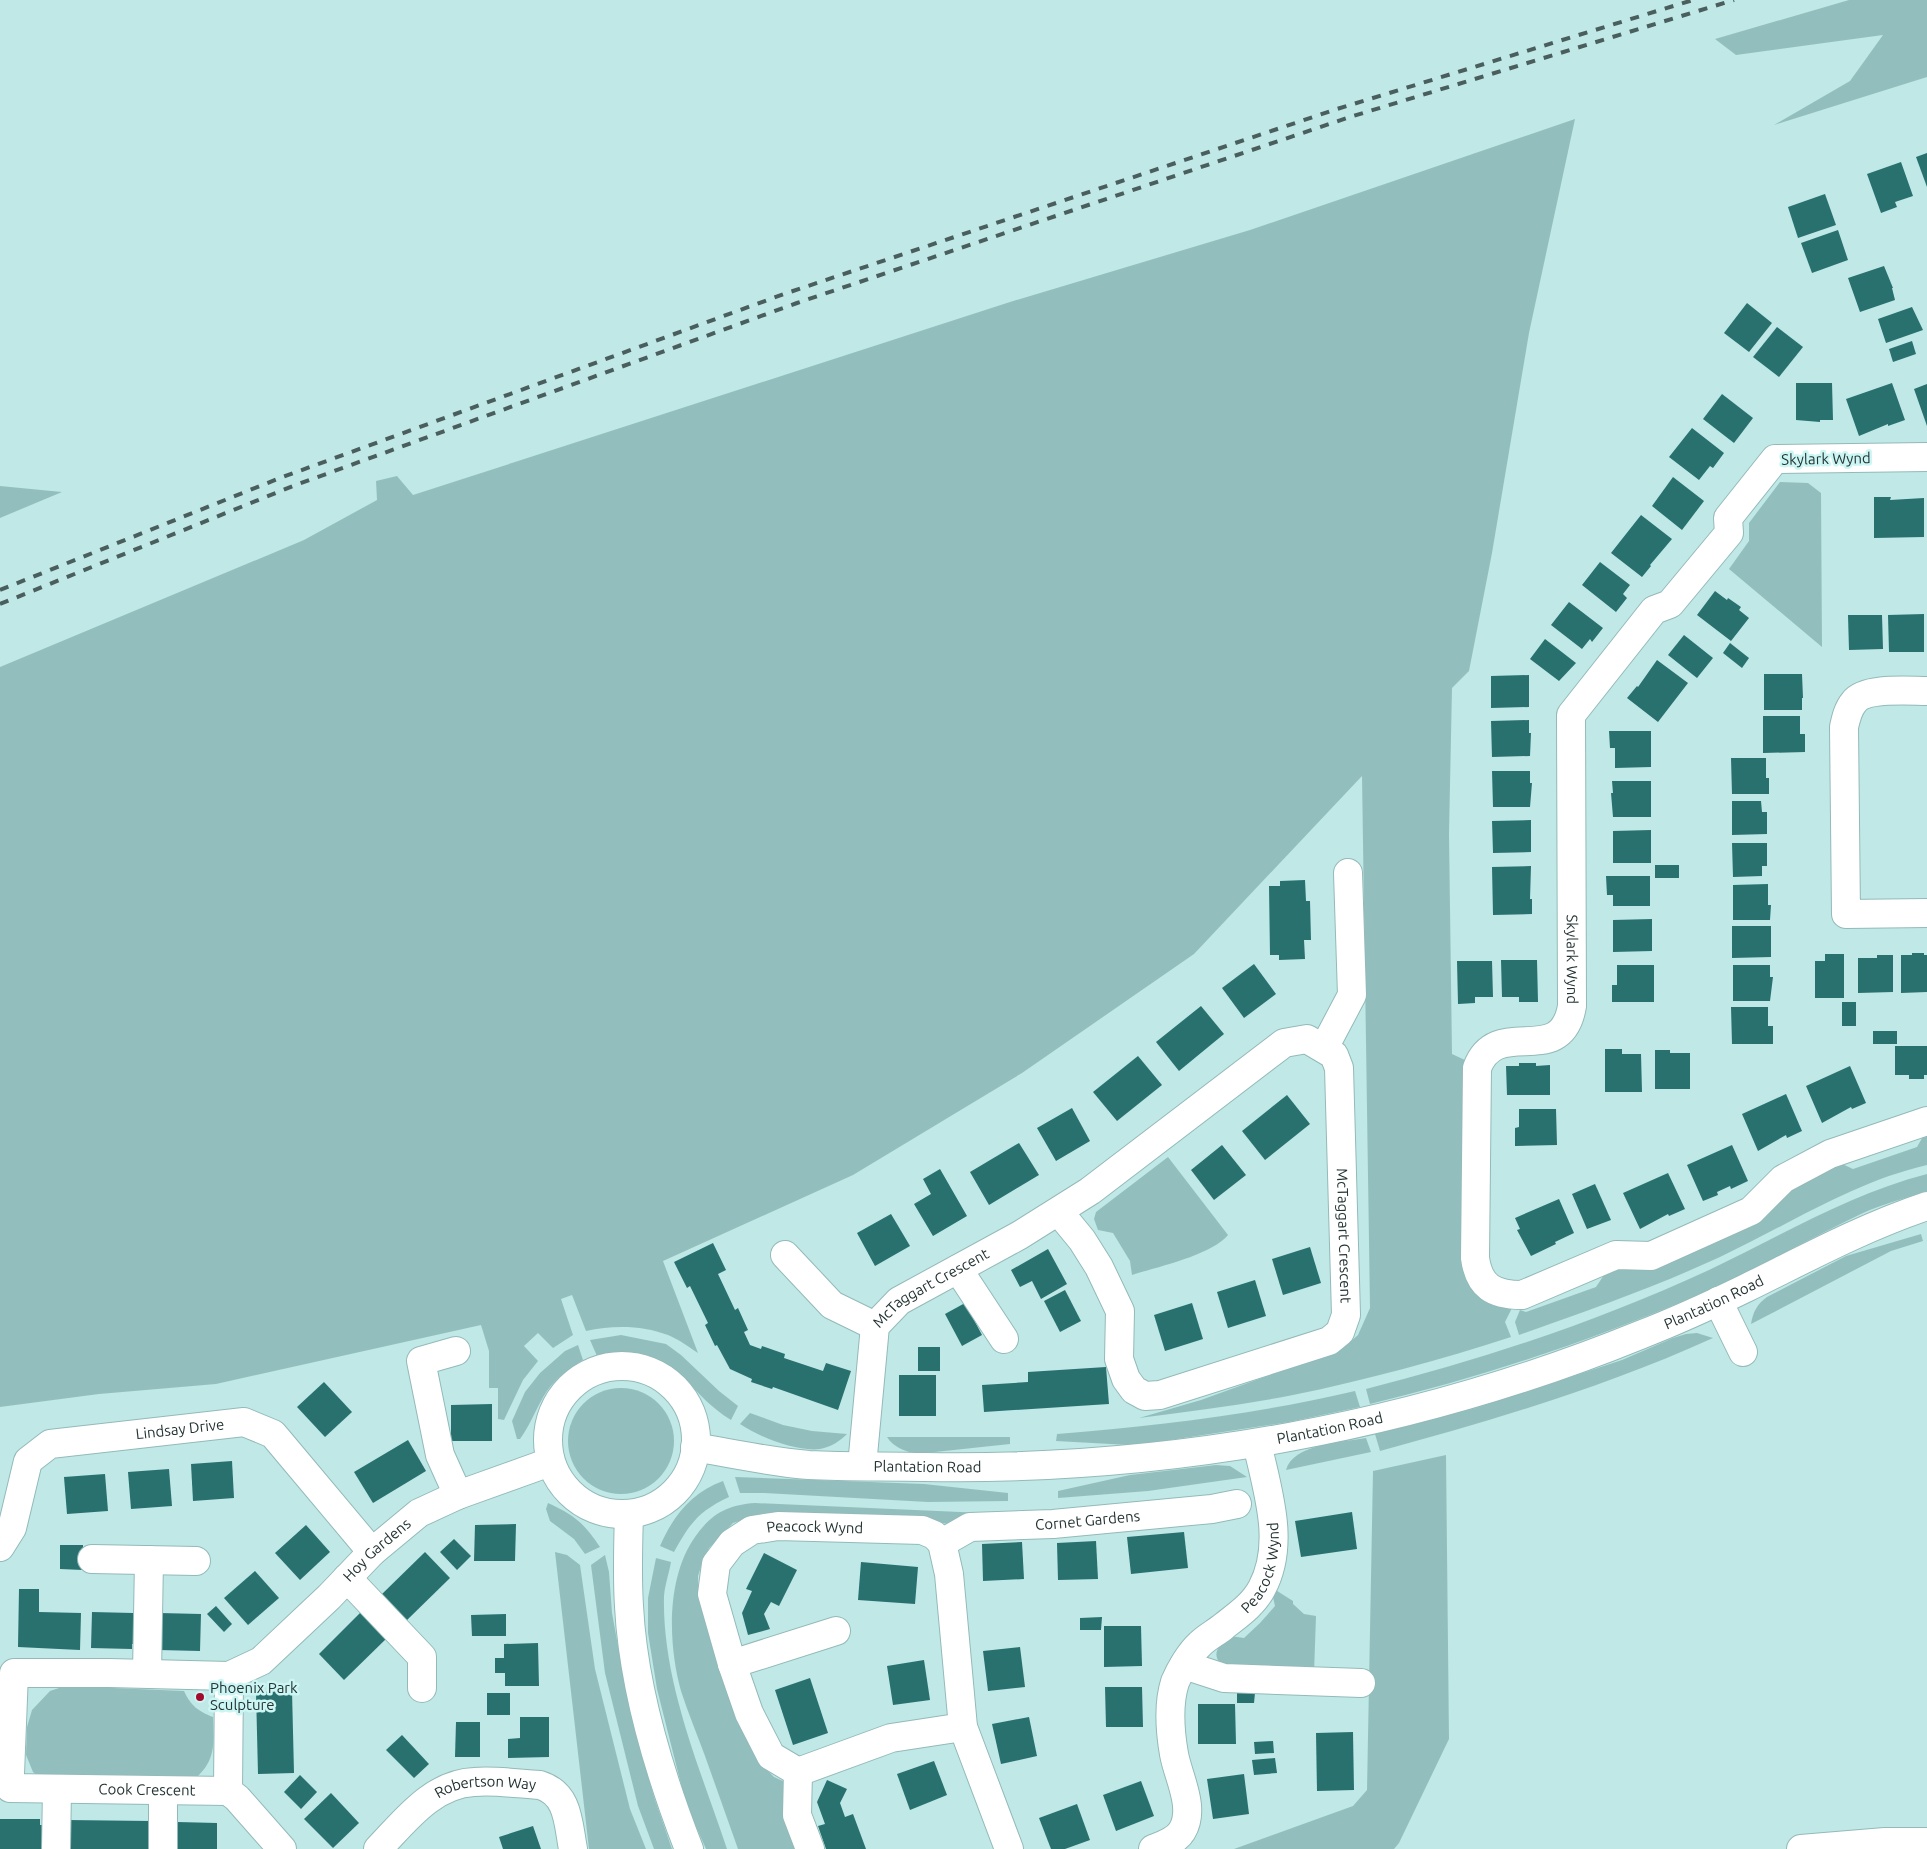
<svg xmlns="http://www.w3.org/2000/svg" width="1927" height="1849" viewBox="0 0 1927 1849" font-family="Ubuntu,sans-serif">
  <rect width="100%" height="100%" fill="#bfe8e6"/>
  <g fill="#92bfbd">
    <path d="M1849,0H1927V77L1774,125L1850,81L1883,35L1736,55L1715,39Z"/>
    <path d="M1575,119L1529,333L1492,553L1469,671L1452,688L1449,834L1452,1054L1467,1061L1463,1263L1512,1308L1505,1322L1511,1337C1440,1360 1367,1380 1293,1395C1242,1405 1190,1411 1139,1418L1201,1400L1342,1349L1358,1335L1370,1308L1362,776L1194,954L1022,1073L853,1175L663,1261L698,1353C689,1347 678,1339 668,1335C642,1325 613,1325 586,1331L572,1295L561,1299L573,1335L553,1348L538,1333L524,1346L538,1361L523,1380L504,1420L498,1419V1388H489V1351L481,1325L216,1384L99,1394L0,1407V667L304,540L377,500L376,481L397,476L413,495L1010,302L1250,230Z"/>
    <path d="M1780,482L1808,483L1821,493L1822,647L1729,569L1749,541V523Z"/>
    <path d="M0,486L62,492L0,518Z"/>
    <path d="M1925,1133H1927V1165C1853,1182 1788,1225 1720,1257C1655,1287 1587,1311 1519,1335L1515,1322L1520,1310L1526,1312L1596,1287L1610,1266L1838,1162L1853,1169L1917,1147Z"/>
    <path d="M1168,1157L1228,1235C1212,1255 1157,1267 1132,1275L1130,1261L1113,1233L1098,1230L1094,1219L1096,1212Z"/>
    <path d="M1927,1174V1191C1906,1198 1883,1204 1863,1213C1808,1239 1755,1270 1700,1294C1593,1340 1483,1377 1370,1404L1366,1389C1484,1359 1599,1321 1709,1270C1781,1236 1849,1194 1927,1174Z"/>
    <path d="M1921,1234L1923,1241L1891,1251L1751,1324C1753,1312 1757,1304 1767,1297L1846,1256Z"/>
    <path d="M1697,1333L1713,1338C1605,1387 1494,1420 1380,1451L1375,1434L1476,1408L1622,1360L1673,1338L1686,1334Z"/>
    <path d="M621,1335L666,1344L681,1355L719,1391L738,1406L731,1420C710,1407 701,1395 684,1379C659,1355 630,1351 597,1356L590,1340Z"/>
    <path d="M578,1345L583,1360C570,1368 556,1378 547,1391C537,1406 531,1424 520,1439H517L512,1421L525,1392L540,1373L565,1351Z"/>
    <circle cx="621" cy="1441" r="53"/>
    <path d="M1355,1391L1360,1407L1289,1422L1164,1441L1129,1445L1056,1441L1057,1434C1157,1426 1257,1414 1355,1391Z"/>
    <path d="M750,1413L783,1425L812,1431L847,1434C840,1441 831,1447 820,1449C797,1452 759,1437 740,1424Z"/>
    <path d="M887,1437H1010V1444L916,1454C905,1451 893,1447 887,1437Z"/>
    <path d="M1366,1438L1371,1452L1286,1470C1293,1444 1343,1442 1366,1438Z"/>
    <path d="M1446,1455L1449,1739L1399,1843L1394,1849H1234L1353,1806L1367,1790L1373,1471Z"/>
    <path d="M1216,1465L1230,1466L1247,1477L1148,1491L1058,1498V1491L1130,1475Z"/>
    <path d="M735,1477L924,1484L1008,1493V1501L928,1502L764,1493H740Z"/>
    <path d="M723,1481L729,1497C699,1511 690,1523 674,1552L660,1546C673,1516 692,1492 723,1481Z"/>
    <path d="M548,1503C574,1515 584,1523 600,1547L585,1554L574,1539L550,1521L546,1509Z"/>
    <path d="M755,1503L983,1513C955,1524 947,1528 917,1517L764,1513L733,1523L709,1548L703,1560L698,1576V1598L736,1714L761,1764L774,1777L787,1783L805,1849H738C727,1818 716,1787 705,1756C697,1734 688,1713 681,1691C668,1644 666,1578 695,1537C711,1514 727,1505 755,1503Z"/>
    <path d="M555,1552L567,1555L580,1565L595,1669L630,1809L646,1849H589Z"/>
    <path d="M605,1555L609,1572L612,1613L629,1706L654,1797L672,1849H654L638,1806L605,1673L591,1565Z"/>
    <path d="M656,1558L671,1562C669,1573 665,1585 664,1596C662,1682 700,1768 727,1849H706L686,1804L657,1689L648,1633V1598Z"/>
    <path d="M1274,1589L1293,1601V1604L1304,1614L1316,1616L1314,1674L1221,1664C1210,1653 1221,1643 1230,1636L1244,1638L1260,1623L1275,1606L1272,1593Z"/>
    <path d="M89,1687L184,1691C191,1706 198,1711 213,1717C214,1747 216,1762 191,1782L42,1779L33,1772L26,1755L27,1727L32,1710L50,1691L59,1688Z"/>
  </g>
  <g fill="#28716f">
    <path d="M1927,153V187L1916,157Z"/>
    <path d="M1901,162L1913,196L1895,202L1897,207L1881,213L1867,174Z"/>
    <path d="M1825,194L1836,225L1798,238L1788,207Z"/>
    <path d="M1838,230L1848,260L1812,273L1801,243Z"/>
    <path d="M1884,266L1893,288H1892L1895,300L1860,312L1848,278Z"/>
    <path d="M1747,303L1772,323L1749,352L1724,333Z"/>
    <path d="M1912,307L1923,330L1886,343L1878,319Z"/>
    <path d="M1777,327L1803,347L1779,377L1753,357Z"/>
    <path d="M1912,341L1916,354L1893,362L1889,349Z"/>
    <path d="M1796,383H1832L1833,420H1820V422L1796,420Z"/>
    <path d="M1892,383L1905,420L1888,426V424L1859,436L1846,399Z"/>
    <path d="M1927,384V426L1914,389Z"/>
    <path d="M1722,394L1753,418L1734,443L1703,419Z"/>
    <path d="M1692,428L1724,453L1713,468L1710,466L1699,480L1669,457Z"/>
    <path d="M1673,477L1704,501L1682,530L1652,506Z"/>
    <path d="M1874,497H1891L1890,500L1924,498V537L1874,538Z"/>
    <path d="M1641,515L1672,539L1650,565L1651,566L1642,577L1611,553Z"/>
    <path d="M1600,562L1630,585L1623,594L1627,598L1616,612L1582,585Z"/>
    <path d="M1715,591L1727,600L1728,598L1741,607L1739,610L1749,618L1731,641L1697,615Z"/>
    <path d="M1569,602L1603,628L1592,642L1590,639L1582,649L1551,625Z"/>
    <path d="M1924,614V652H1889L1888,615Z"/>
    <path d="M1848,615H1882L1883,649L1849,650Z"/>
    <path d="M1684,635L1713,658L1697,678L1668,655Z"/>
    <path d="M1545,639L1576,663L1559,681L1530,659Z"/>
    <path d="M1730,643L1749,658L1742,668L1723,653Z"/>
    <path d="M1657,660L1688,683L1658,722L1627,698L1637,686L1638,687Z"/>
    <path d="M1764,674H1802L1803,698H1802V710H1764Z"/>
    <path d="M1529,675V707L1491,708V676Z"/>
    <path d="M1763,716H1800V734H1805V752L1763,753Z"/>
    <path d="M1529,720V733H1531L1530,756L1492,757L1491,721Z"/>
    <path d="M1609,731H1651V767L1615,768V748H1610Z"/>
    <path d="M1731,758H1766V778H1769V794H1732Z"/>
    <path d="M1492,771H1530V783H1532L1530,807H1493Z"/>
    <path d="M1612,781H1651V817H1613L1611,793H1613Z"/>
    <path d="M1732,801H1761L1762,812H1767V834L1732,835Z"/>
    <path d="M1531,820V852L1493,853L1492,821Z"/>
    <path d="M1651,830V863H1613V831Z"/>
    <path d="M1732,843H1767V866H1762V876L1733,877Z"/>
    <rect x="1655" y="865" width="24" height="13"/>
    <path d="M1531,866L1530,899H1532V914L1493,915L1492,867Z"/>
    <path d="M1606,876H1650V906H1613V895H1607Z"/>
    <path d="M1305,880L1306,901H1310L1311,940H1304L1305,959L1279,960V955H1270L1269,886H1280V881Z"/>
    <path d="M1768,884V905H1771L1770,920H1733V885Z"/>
    <path d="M1652,919V951L1613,952V920Z"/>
    <path d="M1732,926H1771V957L1732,958Z"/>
    <path d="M1912,953H1924V955H1927V992L1901,993V955H1912Z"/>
    <path d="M1825,954H1844V998H1815V961H1825Z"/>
    <path d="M1877,955H1893V992L1858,993V958H1877Z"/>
    <path d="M1501,960H1537L1538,1002H1519V997H1502Z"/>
    <path d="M1457,961H1492L1493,997H1475V1003L1458,1004Z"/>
    <path d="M1254,964L1276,994L1244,1018L1222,988Z"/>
    <path d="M1617,965H1654V1002H1612V985H1617Z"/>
    <path d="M1733,965H1770V977H1773L1770,1001H1733Z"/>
    <rect x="1842" y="1002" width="14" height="24"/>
    <path d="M1201,1006L1224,1034L1179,1071L1156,1042Z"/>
    <path d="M1731,1007H1768V1026H1773V1044H1732Z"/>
    <rect x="1873" y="1031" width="24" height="13"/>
    <path d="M1895,1046H1927V1075H1924V1079H1909V1075H1895Z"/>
    <path d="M1605,1049H1622V1054H1641L1642,1092H1605Z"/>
    <path d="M1655,1050H1670V1053H1690V1089H1655Z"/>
    <path d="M1138,1056L1162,1085L1117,1121L1093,1092Z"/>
    <path d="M1519,1063H1536V1066L1550,1065V1095H1507L1506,1066H1519Z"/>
    <path d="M1850,1066L1866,1103L1852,1109L1851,1107L1822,1123L1806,1086Z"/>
    <path d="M1786,1094L1802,1131L1787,1138L1786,1135L1758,1151L1742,1114Z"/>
    <path d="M1287,1095L1310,1124L1265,1160L1242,1131Z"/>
    <path d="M1072,1108L1090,1141L1056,1161L1037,1128Z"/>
    <path d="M1519,1109H1556L1557,1145L1515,1146V1128L1519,1127Z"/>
    <path d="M1019,1143L1039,1175L989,1205L970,1172Z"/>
    <path d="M1222,1145L1246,1175L1214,1200L1191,1170Z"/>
    <path d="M1732,1145L1748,1181L1731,1189L1730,1186L1717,1192L1718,1195L1703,1201L1687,1165Z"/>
    <path d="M940,1169L967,1216L933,1236L914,1204L931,1194L923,1179Z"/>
    <path d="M1668,1173L1685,1209L1669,1216L1668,1214L1640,1229L1623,1193Z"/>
    <path d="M1595,1184L1611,1220L1587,1229L1572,1194Z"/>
    <path d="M1559,1199L1574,1233L1555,1242L1556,1244L1531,1256L1517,1230L1520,1229L1515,1218Z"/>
    <path d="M891,1214L910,1246L875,1266L857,1233Z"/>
    <path d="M713,1243L726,1270L718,1274L735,1310L738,1308L748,1330L744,1332L750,1345L761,1349L762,1346L785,1354L784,1358L823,1371L826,1363L851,1371L838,1410L773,1387L772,1389L751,1382L752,1379L730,1369L717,1345L715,1346L705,1325L708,1323L690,1286L687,1288L674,1262Z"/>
    <path d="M1310,1247L1321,1283L1283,1295L1272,1259Z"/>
    <path d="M1048,1249L1067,1284L1041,1299L1032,1281L1020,1287L1011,1270Z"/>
    <path d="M1255,1280L1266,1316L1228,1328L1217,1292Z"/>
    <path d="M1065,1290L1081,1321L1060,1332L1044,1301Z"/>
    <path d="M965,1303L982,1335L962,1346L945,1314Z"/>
    <path d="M1192,1303L1203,1339L1165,1351L1154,1315Z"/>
    <rect x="918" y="1347" width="22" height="24"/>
    <path d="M1106,1367L1109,1404L984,1412L982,1385L1028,1382V1372Z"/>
    <rect x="899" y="1375" width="37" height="41"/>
    <path d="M324,1382L352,1412L325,1437L297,1407Z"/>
    <path d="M492,1404V1441H451V1405Z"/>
    <path d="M408,1440L426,1471L373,1503L354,1472Z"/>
    <path d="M232,1461L234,1498L193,1501L191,1464Z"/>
    <path d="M169,1469L172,1506L131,1509L128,1472Z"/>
    <path d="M105,1474L108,1511L67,1514L64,1477Z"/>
    <path d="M1352,1512L1357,1549L1301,1557L1295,1521Z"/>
    <path d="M516,1524L515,1561H474L475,1525Z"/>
    <path d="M306,1525L330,1552L300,1580L275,1553Z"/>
    <path d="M1184,1532L1188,1568L1131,1574L1127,1537Z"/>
    <path d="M454,1539L471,1556L457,1570L440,1552Z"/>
    <path d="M1096,1541L1098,1579L1058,1580L1057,1543Z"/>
    <path d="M1022,1542L1024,1579L983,1581L982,1544Z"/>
    <path d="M60,1545H83V1570L60,1569Z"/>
    <path d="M425,1552L450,1578L405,1622L380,1596Z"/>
    <path d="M764,1553L797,1570L779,1606L771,1602L764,1614L770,1629L748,1635L742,1613L752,1591L746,1589Z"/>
    <path d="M861,1562L918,1567L915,1604L858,1600Z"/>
    <path d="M255,1571L279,1598L248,1625L224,1598Z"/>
    <path d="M19,1589H39V1612L81,1613L80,1650L18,1647Z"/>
    <path d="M216,1606L232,1624L224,1632L207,1614Z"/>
    <path d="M363,1610L389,1636L344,1680L319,1654Z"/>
    <path d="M92,1612L133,1613V1617L159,1618V1613L201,1614L200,1651L159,1650V1644H132V1649L91,1648Z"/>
    <path d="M506,1614V1636H472L471,1615Z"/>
    <path d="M1102,1617L1101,1630H1080V1618Z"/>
    <path d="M1104,1626H1141L1142,1666L1104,1667Z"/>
    <path d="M538,1643L539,1686H505V1673H495V1658H504V1644Z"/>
    <path d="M1020,1647L1025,1687L988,1691L983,1651Z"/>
    <path d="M924,1660L930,1700L893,1705L887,1666Z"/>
    <path d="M810,1678L828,1733L793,1745L775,1690Z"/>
    <path d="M1105,1687H1142L1143,1727H1106Z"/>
    <path d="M292,1691L294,1773L258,1774L256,1692Z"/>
    <rect x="487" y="1693" width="23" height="22"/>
    <path d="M1237,1693H1255L1254,1703H1237Z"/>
    <path d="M1198,1704H1235L1236,1744H1198Z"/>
    <path d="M520,1717H549V1757L508,1758V1739L520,1738Z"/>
    <path d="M1029,1717L1037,1756L1001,1764L992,1724Z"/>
    <path d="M456,1722H480V1757H455Z"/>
    <path d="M1353,1732L1354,1790L1317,1791L1316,1733Z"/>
    <path d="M402,1735L429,1764L414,1778L386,1750Z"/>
    <path d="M1273,1741L1274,1753L1255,1754L1254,1742Z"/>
    <path d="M1275,1758L1277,1773L1254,1775L1252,1760Z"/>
    <path d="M934,1761L947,1795L910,1810L897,1774Z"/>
    <path d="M1244,1774L1249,1814L1213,1819L1207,1779Z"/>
    <path d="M300,1775L317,1792L301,1809L284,1792Z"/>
    <path d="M827,1780L847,1789L840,1803L845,1817L853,1814L866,1849H826L818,1826L825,1824L817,1802Z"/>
    <path d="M1141,1781L1154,1816L1116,1831L1103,1795Z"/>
    <path d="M331,1793L359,1823L333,1848L304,1819Z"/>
    <path d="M1077,1804L1090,1840L1065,1849H1051L1039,1818Z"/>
    <path d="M0,1819H40V1825H67V1820L150,1821L149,1827H177V1822L217,1823V1849H0Z"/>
    <path d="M533,1826L541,1849H503L499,1837Z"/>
  </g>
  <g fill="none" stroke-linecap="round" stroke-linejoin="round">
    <g stroke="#93bab9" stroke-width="30">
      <g id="minor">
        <path id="s1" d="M1927,457L1775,459L1728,518L1729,533L1670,604L1654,610L1571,715L1572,1006C1561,1071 1497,1014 1477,1068L1475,1258C1479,1287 1494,1295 1522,1295L1616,1255L1651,1256L1751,1211L1783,1179L1830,1154L1927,1121"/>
        <path d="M1927,691C1909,691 1865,687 1854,702C1848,709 1846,718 1844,727L1846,914L1927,913"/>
        <path d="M1324,1048L1352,995L1348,873"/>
        <path d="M785,1255L832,1305L875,1326"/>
        <path d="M958,1269L1004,1339"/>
        <path d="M1718,1301L1743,1352"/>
        <path d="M456,1351L421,1361L440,1455L458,1495"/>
        <circle cx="622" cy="1440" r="74"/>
        <path id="s2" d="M695,1447C733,1454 771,1462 809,1465C848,1467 886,1466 925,1467C1169,1471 1414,1427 1640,1335C1676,1321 1711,1305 1746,1288C1807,1258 1862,1228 1927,1206"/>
        <path id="s3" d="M862,1466L875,1326L899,1301L1020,1235L1090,1191L1284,1043L1307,1039L1334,1055L1339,1068L1346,1315L1340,1332L1329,1341L1160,1395L1145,1396L1134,1390L1126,1379L1119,1359L1120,1311L1099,1267L1082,1240L1059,1212"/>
        <path d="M629,1514C628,1545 627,1576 629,1606C633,1685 660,1775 689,1849"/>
        <path id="s4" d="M942,1543L970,1527L1053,1524L1212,1509L1237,1504"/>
        <path id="s5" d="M0,1547L12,1528L28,1461L50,1444L244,1422L273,1434L372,1552"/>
        <path d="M92,1559L196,1561"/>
        <path d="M347,1578L422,1657V1688"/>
        <path d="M732,1664L836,1631"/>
        <path d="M1184,1665L1224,1678L1361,1683"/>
        <path d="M147,1673L149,1560"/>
        <path id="s6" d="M798,1772L771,1756L749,1713L732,1664L712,1594L716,1564L732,1543L752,1530L778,1526L922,1530L934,1535L942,1543L949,1574L963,1727L1009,1849"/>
        <path d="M798,1772L891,1738L963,1727"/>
        <path d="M798,1772L797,1815L810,1849"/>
        <path id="s7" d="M0,1774H10V1788L228,1791L237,1798L282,1849"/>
        <path d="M10,1774L14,1673H109L229,1676"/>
        <path id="s8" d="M228,1791L229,1676L261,1661L329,1597L372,1552L419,1513L458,1495L550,1462"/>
        <path d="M56,1849L57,1789"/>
        <path d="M163,1849V1791"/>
        <path id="s9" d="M378,1849C405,1821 432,1784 474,1782C496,1780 519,1784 540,1785C569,1794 568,1823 573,1849"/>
        <path id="s10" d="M1153,1849C1163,1845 1176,1841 1182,1831C1196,1808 1178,1777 1174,1754C1170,1731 1168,1704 1175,1682C1180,1670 1190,1653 1200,1644C1207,1637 1217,1632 1224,1626C1238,1615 1254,1604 1262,1588C1286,1543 1267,1490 1257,1443"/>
        <path d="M1801,1849L1885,1842H1927"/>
      </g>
    </g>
    <use href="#minor" stroke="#fff" stroke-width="28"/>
    <g stroke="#495e5d" stroke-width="4" stroke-dasharray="9 9" stroke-linecap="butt">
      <path d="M0,590L280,478L784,294L1337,109L1693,0"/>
      <path d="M0,604L293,486L797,303L1350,117L1734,0"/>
    </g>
  </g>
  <circle fill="#a4082a" stroke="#ccf6f4" stroke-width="2" cx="200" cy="1697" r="5"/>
  <g text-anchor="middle" stroke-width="5" stroke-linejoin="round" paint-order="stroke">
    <g font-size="15" fill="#243433" stroke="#ccf6f4">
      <text transform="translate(1826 459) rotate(-1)" y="5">Skylark Wynd</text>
      <text dy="5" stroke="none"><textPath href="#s1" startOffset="730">Skylark Wynd</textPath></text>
      <text dy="5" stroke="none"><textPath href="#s3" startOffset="876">McTaggart Crescent</textPath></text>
      <text dy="5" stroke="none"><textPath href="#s3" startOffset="209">McTaggart Crescent</textPath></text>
      <text dy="5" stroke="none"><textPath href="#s2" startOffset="1044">Plantation Road</textPath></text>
      <text dy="5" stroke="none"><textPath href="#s2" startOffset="639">Plantation Road</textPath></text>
      <text dy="5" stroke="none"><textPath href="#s5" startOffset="250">Lindsay Drive</textPath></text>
      <text dy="5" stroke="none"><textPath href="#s2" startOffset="234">Plantation Road</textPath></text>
      <text dy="5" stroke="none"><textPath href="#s4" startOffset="150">Cornet Gardens</textPath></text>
      <text dy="5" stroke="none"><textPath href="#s6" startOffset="348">Peacock Wynd</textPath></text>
      <text dy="5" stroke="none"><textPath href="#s8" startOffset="311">Hoy Gardens</textPath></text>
      <text dy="5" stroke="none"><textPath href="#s10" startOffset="336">Peacock Wynd</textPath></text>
      <text dy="5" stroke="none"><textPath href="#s7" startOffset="161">Cook Crescent</textPath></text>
      <text dy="5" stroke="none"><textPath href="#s9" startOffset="131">Robertson Way</textPath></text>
    </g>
    <g font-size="15" fill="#243433" stroke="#ccf6f4" text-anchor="start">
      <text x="210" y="1693">Phoenix Park<tspan x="210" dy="17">Sculpture</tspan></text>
    </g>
  </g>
</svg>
